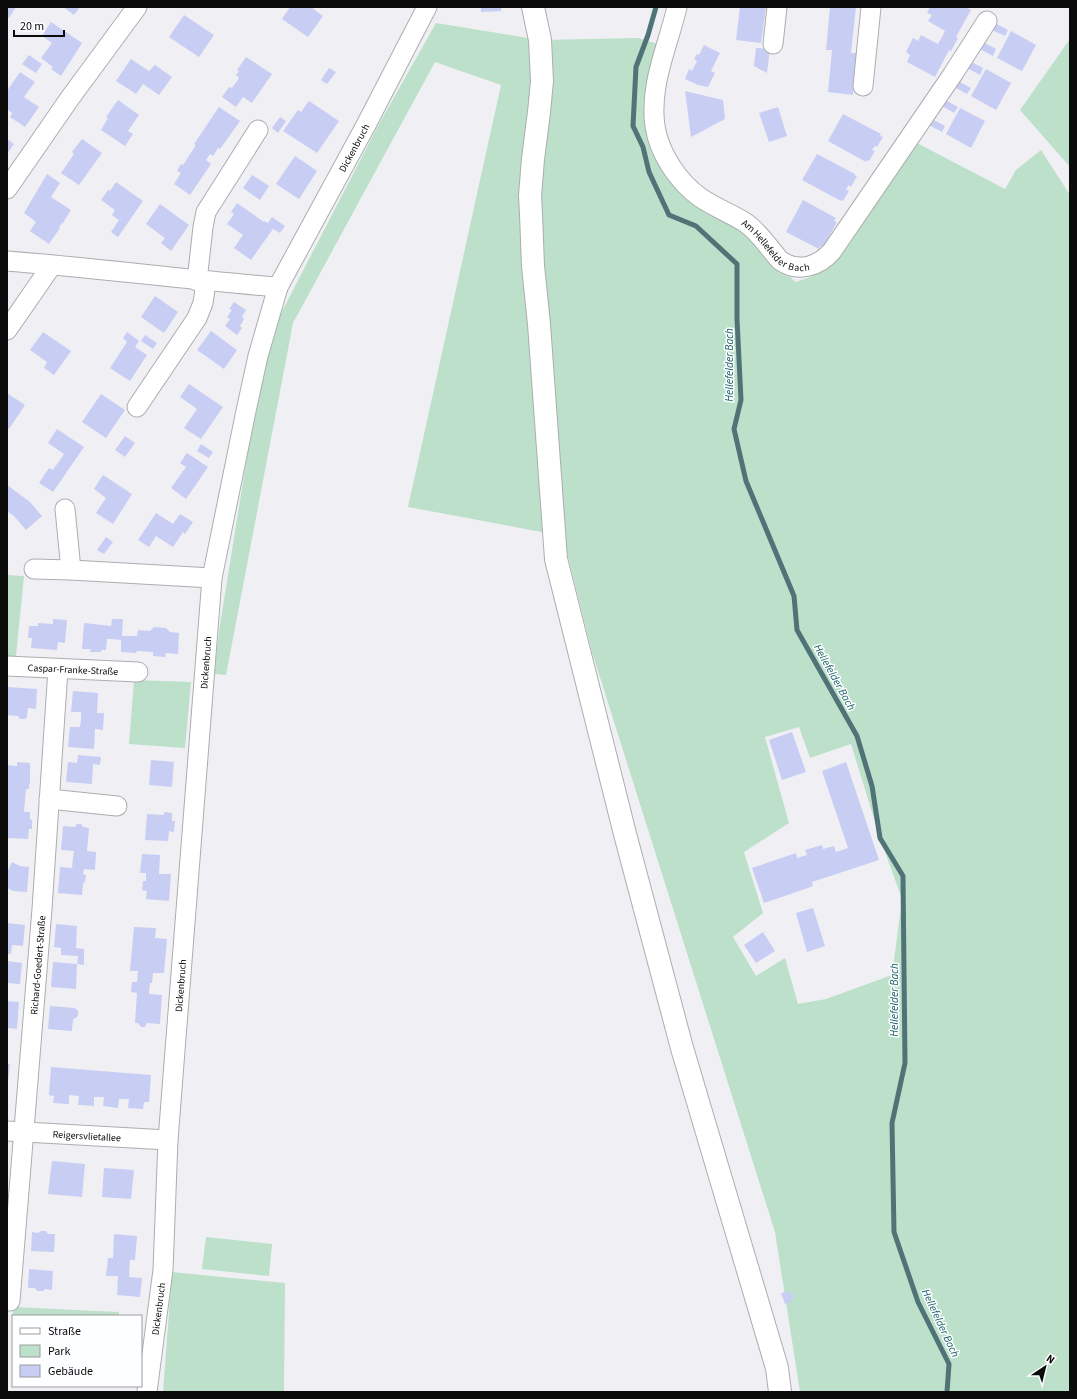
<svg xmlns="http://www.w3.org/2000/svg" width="1077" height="1399" viewBox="0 0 1077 1399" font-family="'Source Sans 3',sans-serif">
  <rect width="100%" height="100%" fill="#f0f0f4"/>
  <g fill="#bce0c9" fill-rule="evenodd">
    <path d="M436,23L540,40L638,38L658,44L657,155L751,232L795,282C819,276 833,264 848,246L917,143L1005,189L1016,170L1041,150L1070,195V1392H800L775,1232L592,652L563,536L408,507L501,85L435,62L293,323L226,675L214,674L220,625L254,413L265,363L278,319L379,124ZM799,727L810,758L851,744L880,838L902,899L892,975L826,999L798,1004L785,958L756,976L733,937L763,913L744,852L789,823L765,737Z"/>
    <path d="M1070,39V167L1020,110Z"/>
    <path d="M7,575L24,576L16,656H7Z"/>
    <path d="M134,680L191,682L185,748L129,744Z"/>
    <path d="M206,1237L272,1244L269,1276L202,1269Z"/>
    <path d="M172,1272L285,1283L284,1392H163Z"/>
    <path d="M13,1307L119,1312V1316H13L12,1325Z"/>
  </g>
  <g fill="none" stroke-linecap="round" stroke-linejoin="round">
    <path stroke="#507378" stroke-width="5" d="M656,7L648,35L636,67L633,126L643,147L649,172L669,215L696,226L737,264V319L741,400L734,429L746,481L794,596L797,630L857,736L872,786L880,838L903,876L905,1063L892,1123L894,1232L918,1302L949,1364L947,1392"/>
  </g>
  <g fill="#c8cdf4">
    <path d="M7,7H16L9,18L7,16Z"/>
    <path d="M63,7H80L74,15Z"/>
    <path d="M290,7H311L323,16L308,37L282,19Z"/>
    <path d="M481,7H501V11L481,12Z"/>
    <path d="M740,7H766L761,43L736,40Z"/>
    <path d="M830,7H856L851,53H858L853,95L828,92L832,50H826Z"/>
    <path d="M930,7H966L971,10L956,37L958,38L951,51L949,50L935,77L907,62L910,55L906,52L913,38L918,41L921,35L938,44L942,37L945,31L928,21L932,15L927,13Z"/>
    <path d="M184,15L214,35L199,57L169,37Z"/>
    <path d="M51,22L82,43L61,76L51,69L53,67L41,58L52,43L42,36Z"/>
    <path d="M995,23L1008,30L1005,36L992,30Z"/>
    <path d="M1011,31L1036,45L1022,71L997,58Z"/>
    <path d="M983,42L996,49L993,56L980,49Z"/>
    <path d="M704,45L720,53L711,71L715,73L708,87L698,85L685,79L689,69L692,71L697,61L694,59L697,54L699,55Z"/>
    <path d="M756,48L770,49L767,73L754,66Z"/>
    <path d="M29,55L42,64L36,73L22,64Z"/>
    <path d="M246,57L272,74L252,103L243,97L236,107L222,97L229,87L232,88L239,78L236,75L239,71L237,70Z"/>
    <path d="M131,59L149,71L155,65L172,77L159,95L143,84L136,94L116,81Z"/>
    <path d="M970,61L983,68L980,75L967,68Z"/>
    <path d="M329,68L336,72L327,84L321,80Z"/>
    <path d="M986,69L1011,83L996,110L971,96Z"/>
    <path d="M20,72L35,82L24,97L39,107L25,127L10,117L12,113L7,109V91Z"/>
    <path d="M958,81L971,88L967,94L954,87Z"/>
    <path d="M685,91L723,100L725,119L691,137Z"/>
    <path d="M118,100L139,115L128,131L133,134L125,146L101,130L108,118L106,117Z"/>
    <path d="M945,100L958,107L954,113L942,106Z"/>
    <path d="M309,101L339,121L317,153L283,131L298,110L301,112Z"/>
    <path d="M219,107L240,121L220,149L218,148L213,156L210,154L206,160L211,164L190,195L174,184L181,173L177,171L181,164L183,165L196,145L194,144Z"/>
    <path d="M778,107L787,136L769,142L759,113Z"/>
    <path d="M960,108L985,121L971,148L946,134Z"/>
    <path d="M843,114L881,134L880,136L883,137L877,147L875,146L872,150L875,151L869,161L867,160L866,162L828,141Z"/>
    <path d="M280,117L286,121L278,133L272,128Z"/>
    <path d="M932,119L945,126L942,132L929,125Z"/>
    <path d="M7,139L14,144L7,154Z"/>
    <path d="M82,139L102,153L79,185L61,173L74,154L72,152Z"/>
    <path d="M817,154L855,174L854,175L857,176L851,187L849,185L846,189L849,191L843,201L841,200V201L802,180Z"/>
    <path d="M295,156L317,171L299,199L276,184Z"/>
    <path d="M47,174L60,183L51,197L71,210L63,223H62L59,227L60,228L49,244L30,231L36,222L24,213Z"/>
    <path d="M252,175L269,186L260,200L243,188Z"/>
    <path d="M116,182L143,201L118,237L111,232L119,220L112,215L115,210L101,200L108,190L110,191Z"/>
    <path d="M803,200L836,218L834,221L837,222L823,247L820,246L819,249L786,232Z"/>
    <path d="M237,203L264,222V221L268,223L272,217L285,226L280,233L273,229L251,260L234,248L243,235L227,224L234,214L231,212Z"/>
    <path d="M160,204L189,225L171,251L161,243L165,238L146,224Z"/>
    <path d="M155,296L178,312L164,333L141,317Z"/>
    <path d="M234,302L246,310L242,317L244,319L240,326L242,328L237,335L225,326L230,319L227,317L232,310L229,309Z"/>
    <path d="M211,331L237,350L224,369L197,350Z"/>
    <path d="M43,332L71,351L54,375L44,368L47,362L30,350Z"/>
    <path d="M127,332L139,341L135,347L147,355L130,381L110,368L127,342L123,338Z"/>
    <path d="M145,335L157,343L153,349L141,341Z"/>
    <path d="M189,384L223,407L201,439L184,428L197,409L180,397Z"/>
    <path d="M7,393L25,405L9,429L7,428Z"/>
    <path d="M101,394L125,410L106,438L82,422Z"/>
    <path d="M57,429L84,447L53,492L39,483L49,468L53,470L64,454L48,443Z"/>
    <path d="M125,436L135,443L125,457L115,450Z"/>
    <path d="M201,444L213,452L209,458L197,451Z"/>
    <path d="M187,453L208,467L186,499L171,488L186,467L180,463Z"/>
    <path d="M103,475L132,494L113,524L96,513L106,498L94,489Z"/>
    <path d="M7,485L30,502L42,516L26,530L14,516L7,511Z"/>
    <path d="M156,513L173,524L180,514L193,522L185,534L183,532L173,547L156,536L149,547L138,540Z"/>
    <path d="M106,537L113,542L104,554L97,550Z"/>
    <path d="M53,619L67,620L65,643L58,642L57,650L31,648L32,638H28L29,626H38V623L53,624Z"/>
    <path d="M112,619H123L122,636H137L138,630L150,631L154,627L166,628L170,632L179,633L178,654L166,653L165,657L153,656V652L137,651L136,653L121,652V640L111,639H107L106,650H101V652H90L91,649H82L84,623L111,626Z"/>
    <path d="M7,687L37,689L36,709L28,708L27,717L25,719H20L18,716L7,715Z"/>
    <path d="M73,691L98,693L97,713H104L103,730L95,729L94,749L68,747L70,727H80L81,720V712H71Z"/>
    <path d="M792,732L806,772L782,780L769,740Z"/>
    <path d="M78,755L101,757L100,765L93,764L92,784L66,782L68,762L77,763Z"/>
    <path d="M151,760L174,762L172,787L149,785Z"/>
    <path d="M17,762L30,763V784H29V789H26L24,812H30V819L32,820V829H29L28,839L7,838L8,812L7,811V765L17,766Z"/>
    <path d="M846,762L879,860L812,882L813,886L808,888L764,903L752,868L796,853L797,858L807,855L805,850L822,845L823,849L834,846L836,852L848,848L822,771Z"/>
    <path d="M164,812L172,813V821H175L174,832L169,831L168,841L145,840L147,814L164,815Z"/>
    <path d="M77,824H81L83,827L89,828L87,851L96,852L95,870L84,869L83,874L86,875L85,882L83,883L82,895L58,893L60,867L72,868L73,858L74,851L61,850L63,826L75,827Z"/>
    <path d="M142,854L160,855L159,874H171L169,901L146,899L147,891L142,890L143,881H146V873H140Z"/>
    <path d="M12,862L20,866L29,867L27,892L13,891L7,888V872Z"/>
    <path d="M813,908L825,946L807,952L796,913Z"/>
    <path d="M7,923L25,925L23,946L12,945L11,954H7Z"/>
    <path d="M56,924L77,926L76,948L84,949V965L77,964L76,989L51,987L53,962L77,964L78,956L61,955V948L54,947Z"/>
    <path d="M134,927L156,928L155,938L167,939L164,973H153L152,983H150L149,994L162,995L160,1024L147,1023L145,1027H141L138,1023H135L137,993L131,992L132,982H137L138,971H130Z"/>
    <path d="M763,932L775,951L756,963L744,945Z"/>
    <path d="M7,961L22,963L20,984L7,983Z"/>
    <path d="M7,1001L19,1002L17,1029L7,1028Z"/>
    <path d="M50,1006L75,1008L78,1011V1016L74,1019H73L72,1031L48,1029Z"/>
    <path d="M7,1064H10L8,1082H7Z"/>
    <path d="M51,1067L151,1075L149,1102H144L143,1109L128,1108L129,1099H119L118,1108L103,1106L104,1097H94V1106L78,1105L79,1096L69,1095V1104L53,1103L54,1096L49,1095Z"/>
    <path d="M52,1161L85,1164L82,1197L48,1194Z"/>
    <path d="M104,1168L134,1170L131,1199L102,1197Z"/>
    <path d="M41,1231H46L48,1234H55L54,1252L31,1251L32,1232L38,1233Z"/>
    <path d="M114,1234L137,1236L135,1260H130L129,1277L142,1278L140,1297L117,1295L118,1276H106L108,1258H113Z"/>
    <path d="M29,1269L53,1271L52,1290L45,1289L43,1291H37L35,1288H28Z"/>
    <path d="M789,1291L790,1295L794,1294L795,1297L791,1298L792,1302L785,1304L781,1293Z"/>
  </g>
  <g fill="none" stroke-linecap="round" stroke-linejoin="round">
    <g stroke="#acadb0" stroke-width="21">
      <g id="minor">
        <path id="s1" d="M677,7C668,46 649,85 655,126C659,153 678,182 701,198C716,208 732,214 746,223C757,231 765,242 773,252C776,255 778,259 781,261C799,273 819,266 832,251L953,74L987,21"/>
        <path d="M773,44L777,7"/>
        <path d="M863,86L871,7"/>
        <path d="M7,189L70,98L137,7"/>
        <path d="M7,261C98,268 188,280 278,287"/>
        <path d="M197,281L203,227L206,212L258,130"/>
        <path d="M7,330L52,265"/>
        <path d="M137,407L197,318L203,303L206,282"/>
        <path d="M65,509L71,570"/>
        <path d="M34,569L71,570L212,578"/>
        <path id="s2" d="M7,666L138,672"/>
        <path d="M49,799L117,806"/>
        <path id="s3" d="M7,1131L168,1140"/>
        <path id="s4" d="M10,1301L42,909L58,669"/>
        <path id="s5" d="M147,1392L163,1270L168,1140L212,578L246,411L258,356L278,287L366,125L427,7"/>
      </g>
    </g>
    <g stroke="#acadb0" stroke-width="24">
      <path id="secondary" d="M533,7L540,40L542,81L539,112L533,159L530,196L531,214L533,266L539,324L556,559L625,834L682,1048L777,1368L780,1392"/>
    </g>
    <use href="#minor" stroke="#fff" stroke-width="19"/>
    <use href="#secondary" stroke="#fff" stroke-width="22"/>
  </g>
  <g text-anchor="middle" stroke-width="3" stroke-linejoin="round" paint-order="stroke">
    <g font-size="10" fill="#0b0b0c" stroke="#fdfeff">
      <text dy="4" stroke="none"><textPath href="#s5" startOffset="1274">Dickenbruch</textPath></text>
      <text dy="4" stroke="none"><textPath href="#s1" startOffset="300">Am Hellefelder Bach</textPath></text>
      <text dy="4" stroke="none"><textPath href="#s5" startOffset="732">Dickenbruch</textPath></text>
      <text dy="4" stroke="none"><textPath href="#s2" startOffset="66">Caspar-Franke-Straße</textPath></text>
      <text dy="4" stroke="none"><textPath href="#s4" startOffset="337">Richard-Goedert-Straße</textPath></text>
      <text dy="4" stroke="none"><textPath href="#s5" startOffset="408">Dickenbruch</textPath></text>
      <text dy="4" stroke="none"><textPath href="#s3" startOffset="80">Reigersvlietallee</textPath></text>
      <text dy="4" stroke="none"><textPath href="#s5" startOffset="84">Dickenbruch</textPath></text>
    </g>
    <g font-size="11" font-style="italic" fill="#155d64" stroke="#fdfeff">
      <text transform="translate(729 365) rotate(-90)" y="4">Hellefelder Bach</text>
      <text transform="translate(835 677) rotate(61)" y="4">Hellefelder Bach</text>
      <text transform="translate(894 1000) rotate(-90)" y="4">Hellefelder Bach</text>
      <text transform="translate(941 1323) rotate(65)" y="4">Hellefelder Bach</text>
    </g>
  </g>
  <rect width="1077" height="1399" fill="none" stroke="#0b0b0c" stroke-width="16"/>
  <rect x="12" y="1315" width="130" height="72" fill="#fdfeff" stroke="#9c9d9e"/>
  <rect x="20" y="1328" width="20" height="6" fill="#ffffff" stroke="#9c9d9e"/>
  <text x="48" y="1335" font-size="12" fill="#0b0b0c">Straße</text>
  <rect x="20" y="1345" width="20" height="12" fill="#bce0c9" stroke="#9c9d9e"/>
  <text x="48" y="1355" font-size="12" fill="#0b0b0c">Park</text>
  <rect x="20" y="1365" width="20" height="12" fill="#c8cdf4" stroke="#9c9d9e"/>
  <text x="48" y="1375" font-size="12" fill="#0b0b0c">Gebäude</text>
  <g transform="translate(1045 1367) rotate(35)" stroke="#fdfeff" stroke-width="3" paint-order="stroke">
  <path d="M0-3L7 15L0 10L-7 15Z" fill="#0b0b0c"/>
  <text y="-6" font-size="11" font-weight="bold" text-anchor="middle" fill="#0b0b0c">N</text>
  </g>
  <path d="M14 30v6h50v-6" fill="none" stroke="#0b0b0c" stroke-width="2"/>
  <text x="20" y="30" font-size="12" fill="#0b0b0c" stroke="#fdfeff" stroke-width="3" paint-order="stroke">20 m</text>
</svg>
